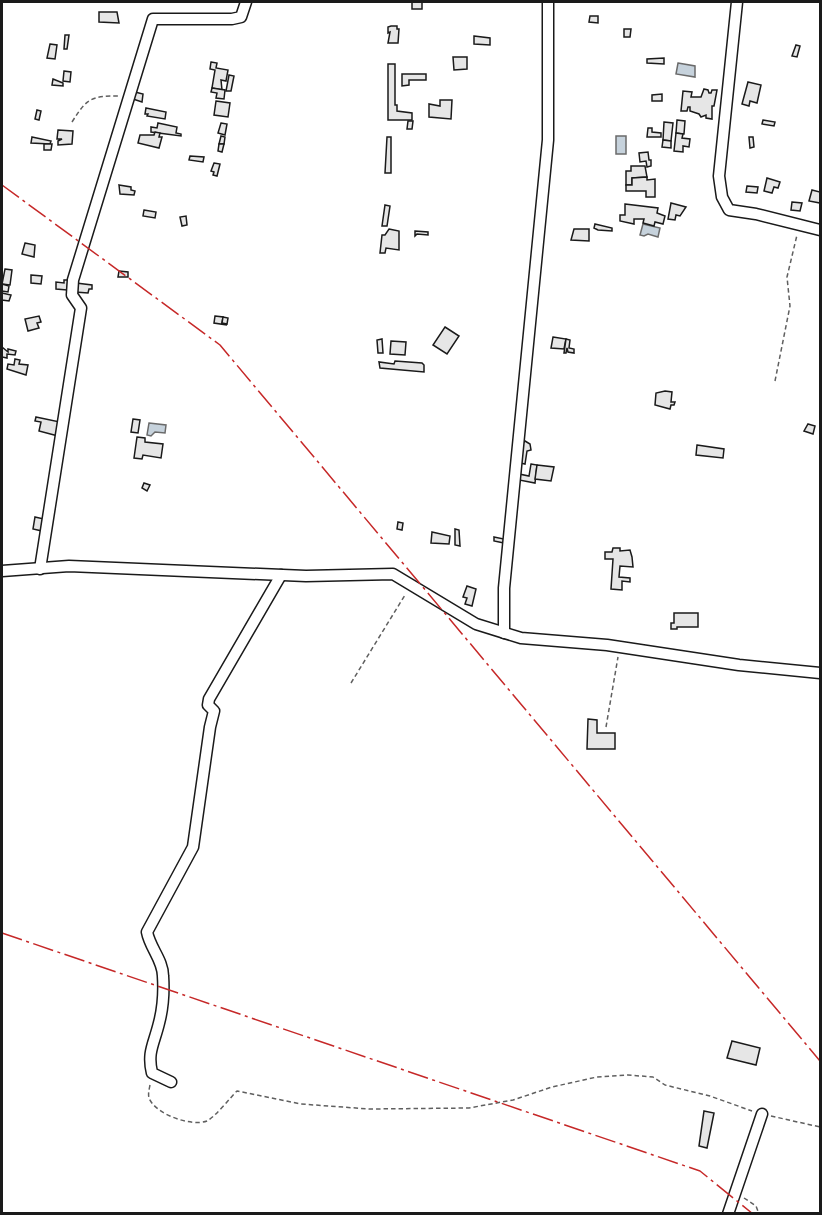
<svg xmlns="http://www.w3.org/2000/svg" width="822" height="1215" viewBox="0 0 822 1215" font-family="Jost,sans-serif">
  <rect width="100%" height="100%" fill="#fff"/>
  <g fill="#c6d2dc" stroke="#6a6a6a" stroke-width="1.5">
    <path d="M678,63L695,66V77L676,74Z"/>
    <rect x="616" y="136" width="10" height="18"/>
    <path d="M643,224L660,228L658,237L648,234L644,236L640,235Z"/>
    <path d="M149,423L166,425L165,433L155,432L151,436L147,435Z"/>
  </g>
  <g fill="#e6e6e6" stroke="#1a1a1a" stroke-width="1.5">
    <rect x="412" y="2" width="10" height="7"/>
    <path d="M99,12H117L119,23L99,22Z"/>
    <path d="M590,16H598V23L589,22Z"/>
    <path d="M391,26H397V29H399L398,43H388L390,32L388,33V27Z"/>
    <path d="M624,29H631L630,37H624Z"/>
    <path d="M65,35H69L67,49H64Z"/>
    <path d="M474,36L490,38V45L474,44Z"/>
    <path d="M50,44L57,45L55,59L47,58Z"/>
    <path d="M796,45L800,46L797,57L792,56Z"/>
    <path d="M453,57H467V69L454,70Z"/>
    <path d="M664,58V64L647,63V59Z"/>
    <path d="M211,62L217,63L216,68L228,70L226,81L221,80L222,90L212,88L215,70L210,69Z"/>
    <path d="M388,64H395V105H397V111L412,113V120H388Z"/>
    <path d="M64,71L71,72L70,82L63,81Z"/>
    <path d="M402,74H426V80H409V85L402,86Z"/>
    <path d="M229,75L234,76L231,91H226Z"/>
    <path d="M53,79L63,83V86L52,85Z"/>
    <path d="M748,82L761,85L757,103L750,101L749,106L742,104Z"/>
    <path d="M212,88L225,90L224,99L216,98L217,93L211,92Z"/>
    <path d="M704,89L708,90L709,93H711L712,90H717L714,106H712V119L706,118V115L701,117L699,114L690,111V107H688L687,111H681L683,91L692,92L691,97H701Z"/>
    <path d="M135,92L143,94L142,102L133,99Z"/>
    <path d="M662,94V101H652V95Z"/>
    <path d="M440,100H452L451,119L429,117V104L440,106Z"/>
    <path d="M216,101L230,103L228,117L214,115Z"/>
    <path d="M146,108L166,112L165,119L147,116L148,114H145Z"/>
    <path d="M37,110L41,111L39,120L35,119Z"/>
    <path d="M677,120L685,121L684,134L676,133Z"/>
    <path d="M763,120L775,122L774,126L762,124Z"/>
    <path d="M408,121H413L412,129H407Z"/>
    <path d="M664,122L673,123L671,141L663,140Z"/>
    <path d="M158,123L177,127L176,133L181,134V136L151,132V127L157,128Z"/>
    <path d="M221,123L227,124L225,135L218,133Z"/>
    <path d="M648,128H652V132L661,133V137H647Z"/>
    <path d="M58,130L73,131L72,144L58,145V141L62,139H57Z"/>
    <path d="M155,132L160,133L159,137H162L159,148L138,143L140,135H154Z"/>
    <path d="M676,133L683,134L682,138L690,139L689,147L683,146V152L674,151Z"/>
    <path d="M221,136L225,137L224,144H219Z"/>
    <path d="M32,137L51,141L50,144L31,143Z"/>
    <path d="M387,137H391V173H385Z"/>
    <path d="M749,137H753L754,147L750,148Z"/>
    <path d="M663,140L671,141V148L662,147Z"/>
    <path d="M44,144H52L51,150H44Z"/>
    <path d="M219,144H224L222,152L218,151Z"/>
    <path d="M648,152L649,160H651V166L647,167L646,161L640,162L639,153Z"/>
    <path d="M190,156L204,157L203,162L189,160Z"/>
    <path d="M214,163L220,164L217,176L213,175L214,172L211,171Z"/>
    <path d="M631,166H645L647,177L632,178V185H626V171H631Z"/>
    <path d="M647,177V180L655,179V197H646V191H626V185H632V178Z"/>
    <path d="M767,178L780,182L778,188L774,187L772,193L764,191Z"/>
    <path d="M119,185L131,187V190L135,191L134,195L120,194Z"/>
    <path d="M747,186L758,187L757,193L746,192Z"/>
    <path d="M812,190L820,192V203L809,201Z"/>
    <path d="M792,202L802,203L800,211L791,210Z"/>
    <path d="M671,203L686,207L680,216L676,215L675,220L668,219Z"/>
    <path d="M625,204L658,208L657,213L665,216L663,224L655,222L654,226L643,223L644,219H634V224L620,221V215H625Z"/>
    <path d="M385,205L390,206L387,226H382Z"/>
    <path d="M144,210L156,212L155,218L143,216Z"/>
    <path d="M186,216L187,225L182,226L180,217Z"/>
    <path d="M595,224L612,228V231L598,230L594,228Z"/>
    <path d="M389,229L399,231V250L386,248L385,253H380L382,235H385Z"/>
    <path d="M574,229H589V241L571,240Z"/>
    <path d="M415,231L428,232V235L417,234L415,236Z"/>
    <path d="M25,243L35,245L34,257L22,254Z"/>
    <path d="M5,269L12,270L10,285L2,284Z"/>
    <path d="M119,271L128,272V277H118Z"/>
    <path d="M31,275L42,276L41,284L31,283Z"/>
    <path d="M64,280H68L67,290L56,289V282L64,283Z"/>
    <path d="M76,283L92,285V289H89L88,293L75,292Z"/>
    <path d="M2,284L9,286L8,292L2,291Z"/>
    <path d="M2,293L11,295L9,301L2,300Z"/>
    <path d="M39,316L41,322L37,323L39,328L28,331L25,319Z"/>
    <path d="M215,316L223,317L222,323L227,325L214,323Z"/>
    <path d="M223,317L228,318L227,324L222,323Z"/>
    <path d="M445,327L459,336L447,354L433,345Z"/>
    <path d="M553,337L566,339L564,349L551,348Z"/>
    <path d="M382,339L383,353H378L377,340Z"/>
    <path d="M566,339L570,340L569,348L574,349V353L568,352L567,348L566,353H564Z"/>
    <path d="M391,341L406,342L405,355L390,354Z"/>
    <path d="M2,347L8,352V349L16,351L15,355L7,354V358L2,357Z"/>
    <path d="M15,359L20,360L19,364L28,365L26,375L7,369L8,364L14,365Z"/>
    <path d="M395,361L422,363L424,365V372L380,368L379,362L394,364Z"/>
    <path d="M665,391L672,392L671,402H675L674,405H671L670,409L655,405L656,393Z"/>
    <path d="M36,417L60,422L58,436L39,431L41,422L35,421Z"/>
    <path d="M133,419L140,420L138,433L131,432Z"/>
    <path d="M808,424L815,426L813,434L804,431Z"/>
    <path d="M137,437L145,438V442L163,444L161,458L143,455L142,459L134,458Z"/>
    <path d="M525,441L530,444L531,450L527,451L525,464L520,463L523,443Z"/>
    <path d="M697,445L724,449L723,458L696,455Z"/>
    <path d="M531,464L537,465L535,483L519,480V474L529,476Z"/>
    <path d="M537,465L554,467L551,481L535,479Z"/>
    <path d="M144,483L150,485L147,491L142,488Z"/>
    <path d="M35,517L44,519L42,531L33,529Z"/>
    <path d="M398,522L403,523L402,530L397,529Z"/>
    <path d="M455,529L459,530L460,546L455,545Z"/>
    <path d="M432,532L450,536L449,544L431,543Z"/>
    <path d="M494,537L504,539V543L494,541Z"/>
    <path d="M613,548H620V551L630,550L632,557L633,567L620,566L619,577L630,578V582L622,581V590L611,589L613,559H605V552H612Z"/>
    <path d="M467,586L476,589L472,606L465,604L467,598L463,597Z"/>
    <path d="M674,613H698V627H677V629H671V623H674Z"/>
    <path d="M588,719L597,720V733H615V749H587Z"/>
    <path d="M732,1041L760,1048L756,1065L727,1058Z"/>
    <path d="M704,1111L714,1113L707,1148L699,1146Z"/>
  </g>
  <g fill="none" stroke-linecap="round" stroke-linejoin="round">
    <g stroke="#1a1a1a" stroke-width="13">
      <g id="minor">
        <path d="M737,2L719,176L722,197L729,210L756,214L820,230"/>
        <path d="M40,569L81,308L72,295L73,280L153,19H232L241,17L246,2"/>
        <path d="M2,571L69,566L306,576L393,574L476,624L521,638L607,645L739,665L820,673"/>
        <path d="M504,633V588L548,140V2"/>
        <path d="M171,1082L152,1073C147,1052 154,1044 159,1023C163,1008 164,991 163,976C163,960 150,948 147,932L193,847L210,727L214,711L208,705L209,699L281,575"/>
        <path d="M728,1214L762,1114"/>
      </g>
    </g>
    <g stroke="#5f5f5f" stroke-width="1.5" stroke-dasharray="4.5 3" stroke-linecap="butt">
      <path d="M72,122C87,98 91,96 119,96"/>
      <path d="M775,381L790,306L787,277L797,235"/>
      <path d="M351,683L405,595"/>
      <path d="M606,727L618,657"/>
      <path d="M150,1085C149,1090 148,1094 149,1098C155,1114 191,1127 207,1121C215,1117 230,1098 237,1091L301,1104L369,1109L469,1108L513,1100L552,1087L597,1077L628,1075L653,1077L665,1085L710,1096L752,1111"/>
      <path d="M771,1116L820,1127"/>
      <path d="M744,1198L756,1206L759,1214"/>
    </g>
    <use href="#minor" stroke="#fff" stroke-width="10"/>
    <g stroke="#c62828" stroke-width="1.5" stroke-dasharray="21 4.5 3 4.5" stroke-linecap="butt">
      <path d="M2,185L220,345L820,1061"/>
      <path d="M2,933L700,1171L753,1214"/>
    </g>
  </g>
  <rect width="822" height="1215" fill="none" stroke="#1a1a1a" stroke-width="6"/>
</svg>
